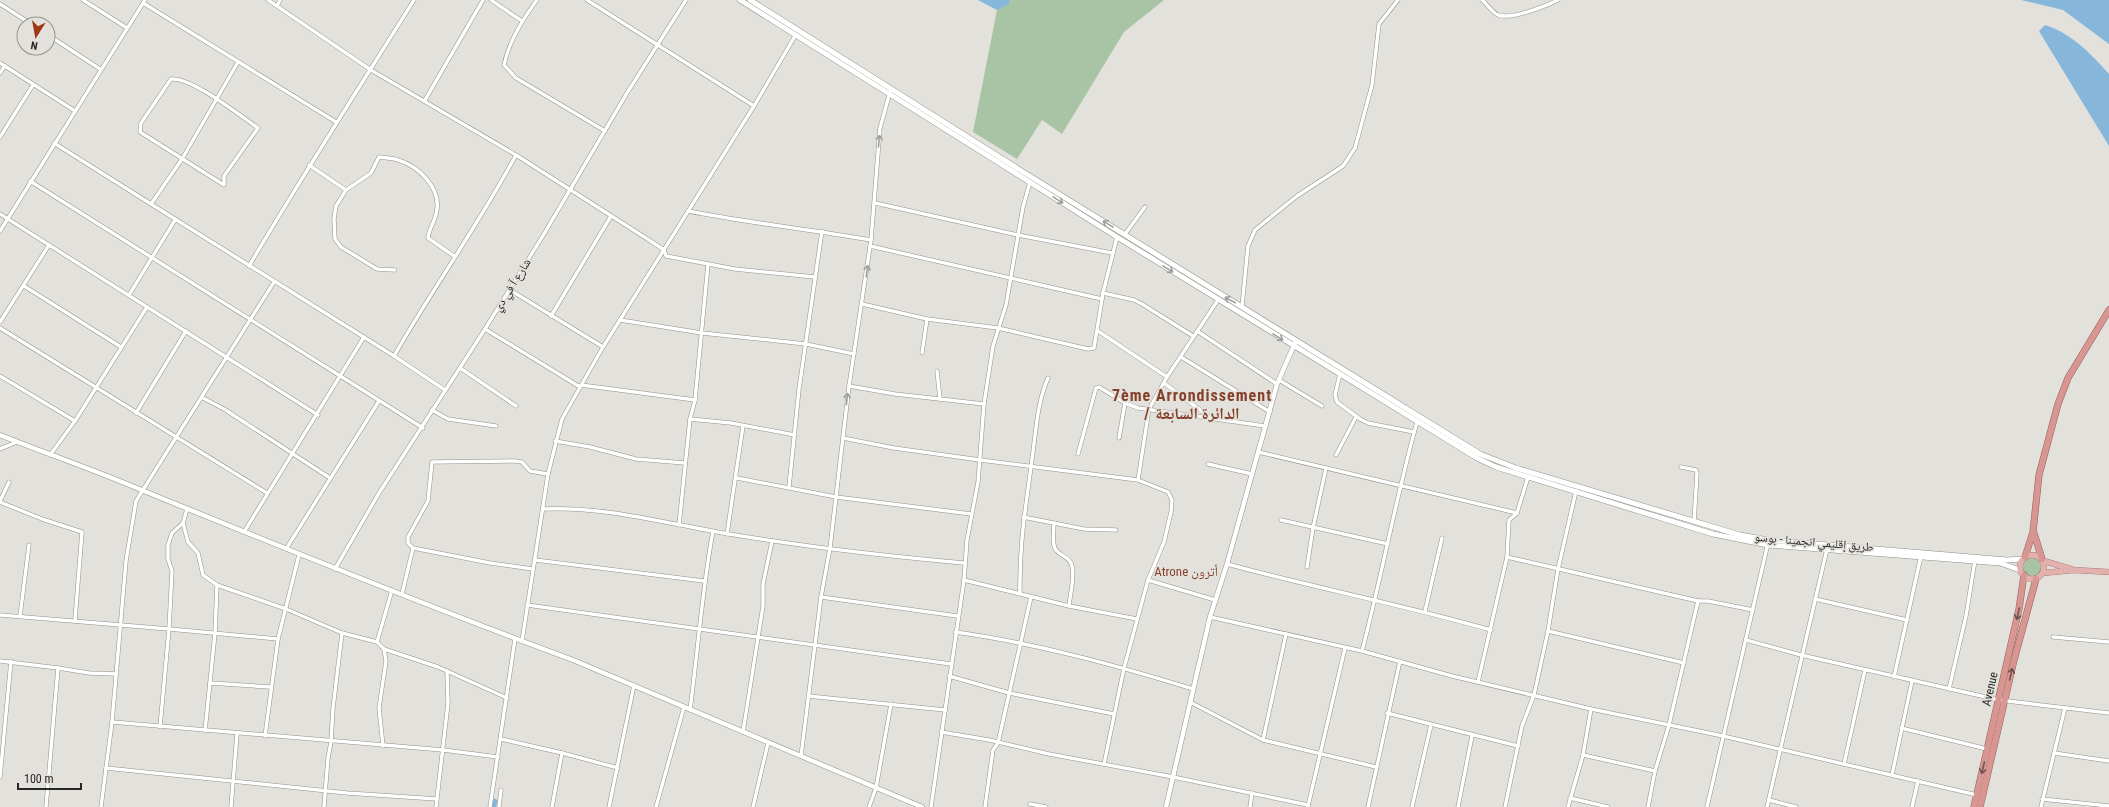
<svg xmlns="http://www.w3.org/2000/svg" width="2109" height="807" viewBox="0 0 2109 807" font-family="'Roboto Condensed','Noto Naskh Arabic',sans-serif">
  <rect width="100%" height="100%" fill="#e3e1db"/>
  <g fill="#a9c4a5">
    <path d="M1009,0H1164L1124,32L1062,134L1042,120L1017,159L973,132L997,10L1010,4Z"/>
    <circle cx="2032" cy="566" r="10"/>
  </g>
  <g fill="#86b7db">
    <path d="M978,0H1009L1010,4L997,10Z"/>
    <path d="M2021,0H2109V44L2063,10Z"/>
    <path d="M2045,25C2071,33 2091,54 2109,74V146L2042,36L2039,31Z"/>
  </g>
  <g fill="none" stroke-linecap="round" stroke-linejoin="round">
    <path stroke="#86b7db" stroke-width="4.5" d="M494,807L495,801"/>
    <g stroke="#918f8a" stroke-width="4.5">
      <g id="minor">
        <path d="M83,0L127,28"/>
        <path d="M268,0L371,70L516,155L649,240L664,250L666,256L735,269L815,277"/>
        <path d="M491,0L522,21"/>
        <path d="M537,0C522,20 509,41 504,65L516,78L605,131"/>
        <path d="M587,0L754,106"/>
        <path d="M1482,0C1487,4 1492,12 1498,15C1511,20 1546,6 1558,0"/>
        <path d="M143,3L336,122"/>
        <path d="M0,4L31,24"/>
        <path d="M277,6L280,0"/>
        <path d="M48,35L100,69"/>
        <path d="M238,62L182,159L151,204L394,356L445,390"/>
        <path d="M0,63L75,111"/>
        <path d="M0,73L5,66"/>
        <path d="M171,79C192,77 239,115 258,128L224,176V185L140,132L141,123Z"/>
        <path d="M425,100L483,0"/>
        <path d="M0,137L33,85"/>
        <path d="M54,143L151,204"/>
        <path d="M309,165L346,190L371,173L379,157C385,158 392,158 398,160C418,166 440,187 437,209C436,220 429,228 428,238L454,256"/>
        <path d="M30,181L423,428"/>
        <path d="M346,190L336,206L334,219L335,239L341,247L377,269L395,270"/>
        <path d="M875,203L1018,235L1112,253"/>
        <path d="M688,211C748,223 810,229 871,240"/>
        <path d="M0,214L318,415"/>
        <path d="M0,231L145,0"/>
        <path d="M1125,234L1145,207"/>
        <path d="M870,246L1102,299"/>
        <path d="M249,266C302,176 359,88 414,0"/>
        <path d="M274,282L136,501L126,561L112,722L443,750L498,757"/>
        <path d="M24,286L121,347"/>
        <path d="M510,290L603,347"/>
        <path d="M1103,293L1134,300L1142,304L1193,336"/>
        <path d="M129,295L175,220"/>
        <path d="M862,304L927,319L998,328L1088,349L1094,348L1103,293L1117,237"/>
        <path d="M1242,306L1248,246L1255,230L1297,196L1343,166L1355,148L1372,85L1379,24L1398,0"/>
        <path d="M551,316L611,216"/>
        <path d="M620,320L702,333L806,344L854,354"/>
        <path d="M0,322L49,245"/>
        <path d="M0,328L267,493"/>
        <path d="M485,329L580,387"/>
        <path d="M1098,331L1167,377"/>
        <path d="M1197,331L1277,384"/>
        <path d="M922,353L927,319"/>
        <path d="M394,356C433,288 479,224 516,155"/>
        <path d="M1181,357L1270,412"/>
        <path d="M460,368L516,406"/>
        <path d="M937,371L940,399"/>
        <path d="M1340,374L1335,395L1337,402L1360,419L1368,423L1414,432"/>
        <path d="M0,376L75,421"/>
        <path d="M1279,380L1322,406"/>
        <path d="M1164,383L1211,418"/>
        <path d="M581,385L695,400"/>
        <path d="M849,386L895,394L984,404"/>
        <path d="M203,398L224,409L330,478"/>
        <path d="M432,410L448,419L496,426"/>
        <path d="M136,413L186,331"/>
        <path d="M690,419L731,423L795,435"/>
        <path d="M843,438L894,448L980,460L1138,480L1168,492L1172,500L1171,512L1164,542L1148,580L1124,668L1104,764"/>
        <path d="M1119,438L1125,403"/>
        <path d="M555,441L590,447L636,459L685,463"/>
        <path d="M0,449L17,442"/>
        <path d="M1258,452L1517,513"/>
        <path d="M1078,454L1096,388L1099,387L1125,403L1138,408L1265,426"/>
        <path d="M50,455L75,421L147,307"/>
        <path d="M1336,455L1356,417"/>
        <path d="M1208,464L1252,474"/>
        <path d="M1681,467L1696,470L1697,473L1694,522"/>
        <path d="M737,478L836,497L971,514"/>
        <path d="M1138,480L1149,409L1167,377L1218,300"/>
        <path d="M789,487L799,389L822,231"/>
        <path d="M0,501L9,482"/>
        <path d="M0,502L42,519L82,532L75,620"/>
        <path d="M187,509L183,523L172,533L168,545V559L172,571L169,629L278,639"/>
        <path d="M543,509C606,506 668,524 729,534C807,547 885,556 964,563"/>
        <path d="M1023,517L1084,529L1116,530"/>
        <path d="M1281,520L1388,544"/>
        <path d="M183,523L188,542L198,553L203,575L217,585L215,633L205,731"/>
        <path d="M1054,523C1054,530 1051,546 1057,551C1062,557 1070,557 1072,566C1075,578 1070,594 1069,606"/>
        <path d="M679,525L690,419L695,400L708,264"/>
        <path d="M244,532L364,337"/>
        <path d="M727,534L743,426"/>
        <path d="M286,549L379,401"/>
        <path d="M1507,557L1698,601H1708L1753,610"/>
        <path d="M535,560L704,581"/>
        <path d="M1227,564C1315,588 1404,605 1491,630"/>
        <path d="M1307,567L1313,528L1326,468"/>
        <path d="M335,569L379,493L485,329L544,234L627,93L686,0"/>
        <path d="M533,569L490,563L413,548L408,543V537L428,501L432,462L515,461L522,462L530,471L548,474"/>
        <path d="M964,580L1069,606L1137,619"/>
        <path d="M1148,580L1215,600"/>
        <path d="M217,585L286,609L342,633L377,642L384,649L438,667L507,698"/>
        <path d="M1020,593C1019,544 1026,506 1032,459C1036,431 1037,403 1048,378"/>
        <path d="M402,594L413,548"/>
        <path d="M821,597L957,616"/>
        <path d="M1815,599L1907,620"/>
        <path d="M527,605L951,664"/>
        <path d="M1425,611L1442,538"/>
        <path d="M0,615L169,629L160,727"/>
        <path d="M20,616L29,545"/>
        <path d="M1210,617L1362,651L1452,676L1591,709L1723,736L1977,795"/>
        <path d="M1548,631L1684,663"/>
        <path d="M955,632C1035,643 1115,665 1193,689"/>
        <path d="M2053,637L2109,642"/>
        <path d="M1746,640L1801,655L1999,700L2109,713"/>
        <path d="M522,641L548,474L562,419L603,347L754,106L795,36"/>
        <path d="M377,642L392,590"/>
        <path d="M1362,651C1382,575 1396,497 1417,422"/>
        <path d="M0,661L58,668L46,807"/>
        <path d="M58,668L89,673L116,674"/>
        <path d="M949,676L1009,693L1114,714"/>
        <path d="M1894,677L1921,556"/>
        <path d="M1478,682L1507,557L1509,520L1517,513L1528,477"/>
        <path d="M210,683L270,687"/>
        <path d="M1949,689L1966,616L1975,560"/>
        <path d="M808,696L945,710"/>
        <path d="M1190,702L1263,740L1376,767"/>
        <path d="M690,710C698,650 702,590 713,531"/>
        <path d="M1387,713L1518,746"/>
        <path d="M1901,728L1987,749"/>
        <path d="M743,732L763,606V584L772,541"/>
        <path d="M941,732L989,740L1049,754L1173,777L1308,805"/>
        <path d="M265,736L278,639L299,555"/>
        <path d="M501,739L562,753L618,768"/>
        <path d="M1263,740L1286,634"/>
        <path d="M383,746L379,708L386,661L384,649"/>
        <path d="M2054,753L2109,761"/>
        <path d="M1583,755L1655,771"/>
        <path d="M801,756L821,597L830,548L849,386L871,240L880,128L890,92"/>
        <path d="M1844,764L1865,670"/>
        <path d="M106,768L347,793L437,799"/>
        <path d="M1892,775L1912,681"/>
        <path d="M0,777L11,661"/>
        <path d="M1570,798L1608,807"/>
        <path d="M2042,799L2109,806"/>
        <path d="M1769,800L1796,807"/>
        <path d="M1030,804L1046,807"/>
        <path d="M1308,806L1345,648"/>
        <path d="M101,807L112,722"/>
        <path d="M231,807L237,734"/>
        <path d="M324,807L328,758L331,742L333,708L342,633"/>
        <path d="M436,807L448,703L447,671"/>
        <path d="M490,807L515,639"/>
        <path d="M499,807L501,790"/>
        <path d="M552,807L562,753"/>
        <path d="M609,807L634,685"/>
        <path d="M656,807L684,707"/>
        <path d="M753,807L768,743"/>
        <path d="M869,807L876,788L891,704"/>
        <path d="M931,807L964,580L967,540L978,482L984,404L993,346L1006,305L1023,207L1030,182"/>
        <path d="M985,807L993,750L998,743L1031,597"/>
        <path d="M1250,807L1252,793"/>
        <path d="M1368,807L1400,661"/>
        <path d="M1412,807L1431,725"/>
        <path d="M1458,807L1472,736"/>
        <path d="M1505,807L1522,726L1534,695L1548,631L1558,569L1576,491"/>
        <path d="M1568,807L1583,755L1591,709"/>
        <path d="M1648,807L1655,771L1669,725L1698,601"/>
        <path d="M1707,807L1768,543"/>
        <path d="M1767,807L1827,549"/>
        <path d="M1912,807L1918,781"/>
        <path d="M2041,807L2065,708"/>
      </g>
    </g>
    <g stroke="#918f8a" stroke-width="5.5">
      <g id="tertiary">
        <path d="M0,435C48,454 97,471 144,491C286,549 429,607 573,660L922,807"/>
        <path d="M1166,807L1210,617L1227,564L1277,384L1295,343"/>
      </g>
    </g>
    <g stroke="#918f8a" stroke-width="6">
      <g id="secondary">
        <path d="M740,0L1117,237L1477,458L1496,467L1713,534L1768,545L2000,563L2020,570"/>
        <path d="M750,0L1020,170L1480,454L1516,468L1740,535L1768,540L2007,560L2023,559"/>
      </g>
    </g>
    <g stroke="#955e5a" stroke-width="6">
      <g id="primary">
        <circle cx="2032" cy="567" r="12"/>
        <path d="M2044,561L2071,569"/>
        <path d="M2043,573L2074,570L2109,572"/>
      </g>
    </g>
    <g stroke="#955e5a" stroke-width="7">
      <g id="trunk">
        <path d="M2034,533L2042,559"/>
        <path d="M2025,557L2033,532L2039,475L2058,404L2068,378L2109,310"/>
        <path d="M1974,807L2019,609L2024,575"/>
        <path d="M1980,807L2014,660L2036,579"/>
      </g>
    </g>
    <use href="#minor" stroke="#fff" stroke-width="3.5"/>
    <use href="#tertiary" stroke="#fff" stroke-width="4.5"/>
    <use href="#secondary" stroke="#fff" stroke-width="5"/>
    <use href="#primary" stroke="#e2b0ad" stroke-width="5.5"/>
    <use href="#trunk" stroke="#d89692" stroke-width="6"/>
  </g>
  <defs><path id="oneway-shaft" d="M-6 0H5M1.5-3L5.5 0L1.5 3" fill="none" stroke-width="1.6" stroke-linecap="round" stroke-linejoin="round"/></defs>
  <g stroke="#9e9e9d">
    <use href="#oneway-shaft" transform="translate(879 141) rotate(-85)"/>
    <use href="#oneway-shaft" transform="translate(1058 200) rotate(32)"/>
    <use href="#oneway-shaft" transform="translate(1108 224) rotate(-149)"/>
    <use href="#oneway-shaft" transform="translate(1168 269) rotate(32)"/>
    <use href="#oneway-shaft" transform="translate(867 271) rotate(-82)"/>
    <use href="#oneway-shaft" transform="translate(1230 300) rotate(-152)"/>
    <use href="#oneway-shaft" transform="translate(1278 337) rotate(32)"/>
    <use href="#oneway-shaft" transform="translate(847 399) rotate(-84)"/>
  </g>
  <g stroke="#6e5351">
    <use href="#oneway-shaft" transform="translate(2018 614) rotate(102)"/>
    <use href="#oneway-shaft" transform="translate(2011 674) rotate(-76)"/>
    <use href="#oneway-shaft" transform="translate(1983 768) rotate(103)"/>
  </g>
  <g text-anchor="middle" stroke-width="3.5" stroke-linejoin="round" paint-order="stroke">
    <g font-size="12" fill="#282725" stroke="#e3e1db">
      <text transform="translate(512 285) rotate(-58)" y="4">شارع آ في دي</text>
      <text transform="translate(1814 542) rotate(5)" y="4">طريق إقليمي انجمينا - بوسو</text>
      <text transform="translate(1990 689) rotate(-77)" y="4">Avenue</text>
    </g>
    <g font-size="13" fill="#86412b" stroke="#e3e1db">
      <text x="1186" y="576">Atrone أترون</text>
    </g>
    <g font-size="16" font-weight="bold" letter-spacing="1" fill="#86412b" stroke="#e3e1db">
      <text x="1192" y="401">7ème Arrondissement<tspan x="1192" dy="18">/ الدائرة السابعة</tspan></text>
    </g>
  </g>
  <g transform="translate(36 36) rotate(191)"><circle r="19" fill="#e3e1db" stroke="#989792"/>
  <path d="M0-3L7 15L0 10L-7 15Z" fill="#9f3914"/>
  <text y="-6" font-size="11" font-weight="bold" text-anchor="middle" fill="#282725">N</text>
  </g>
  <path d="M18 783v6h63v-6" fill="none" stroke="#282725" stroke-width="2"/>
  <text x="24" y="783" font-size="12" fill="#282725" stroke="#e3e1db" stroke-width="3" paint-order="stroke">100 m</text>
</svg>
